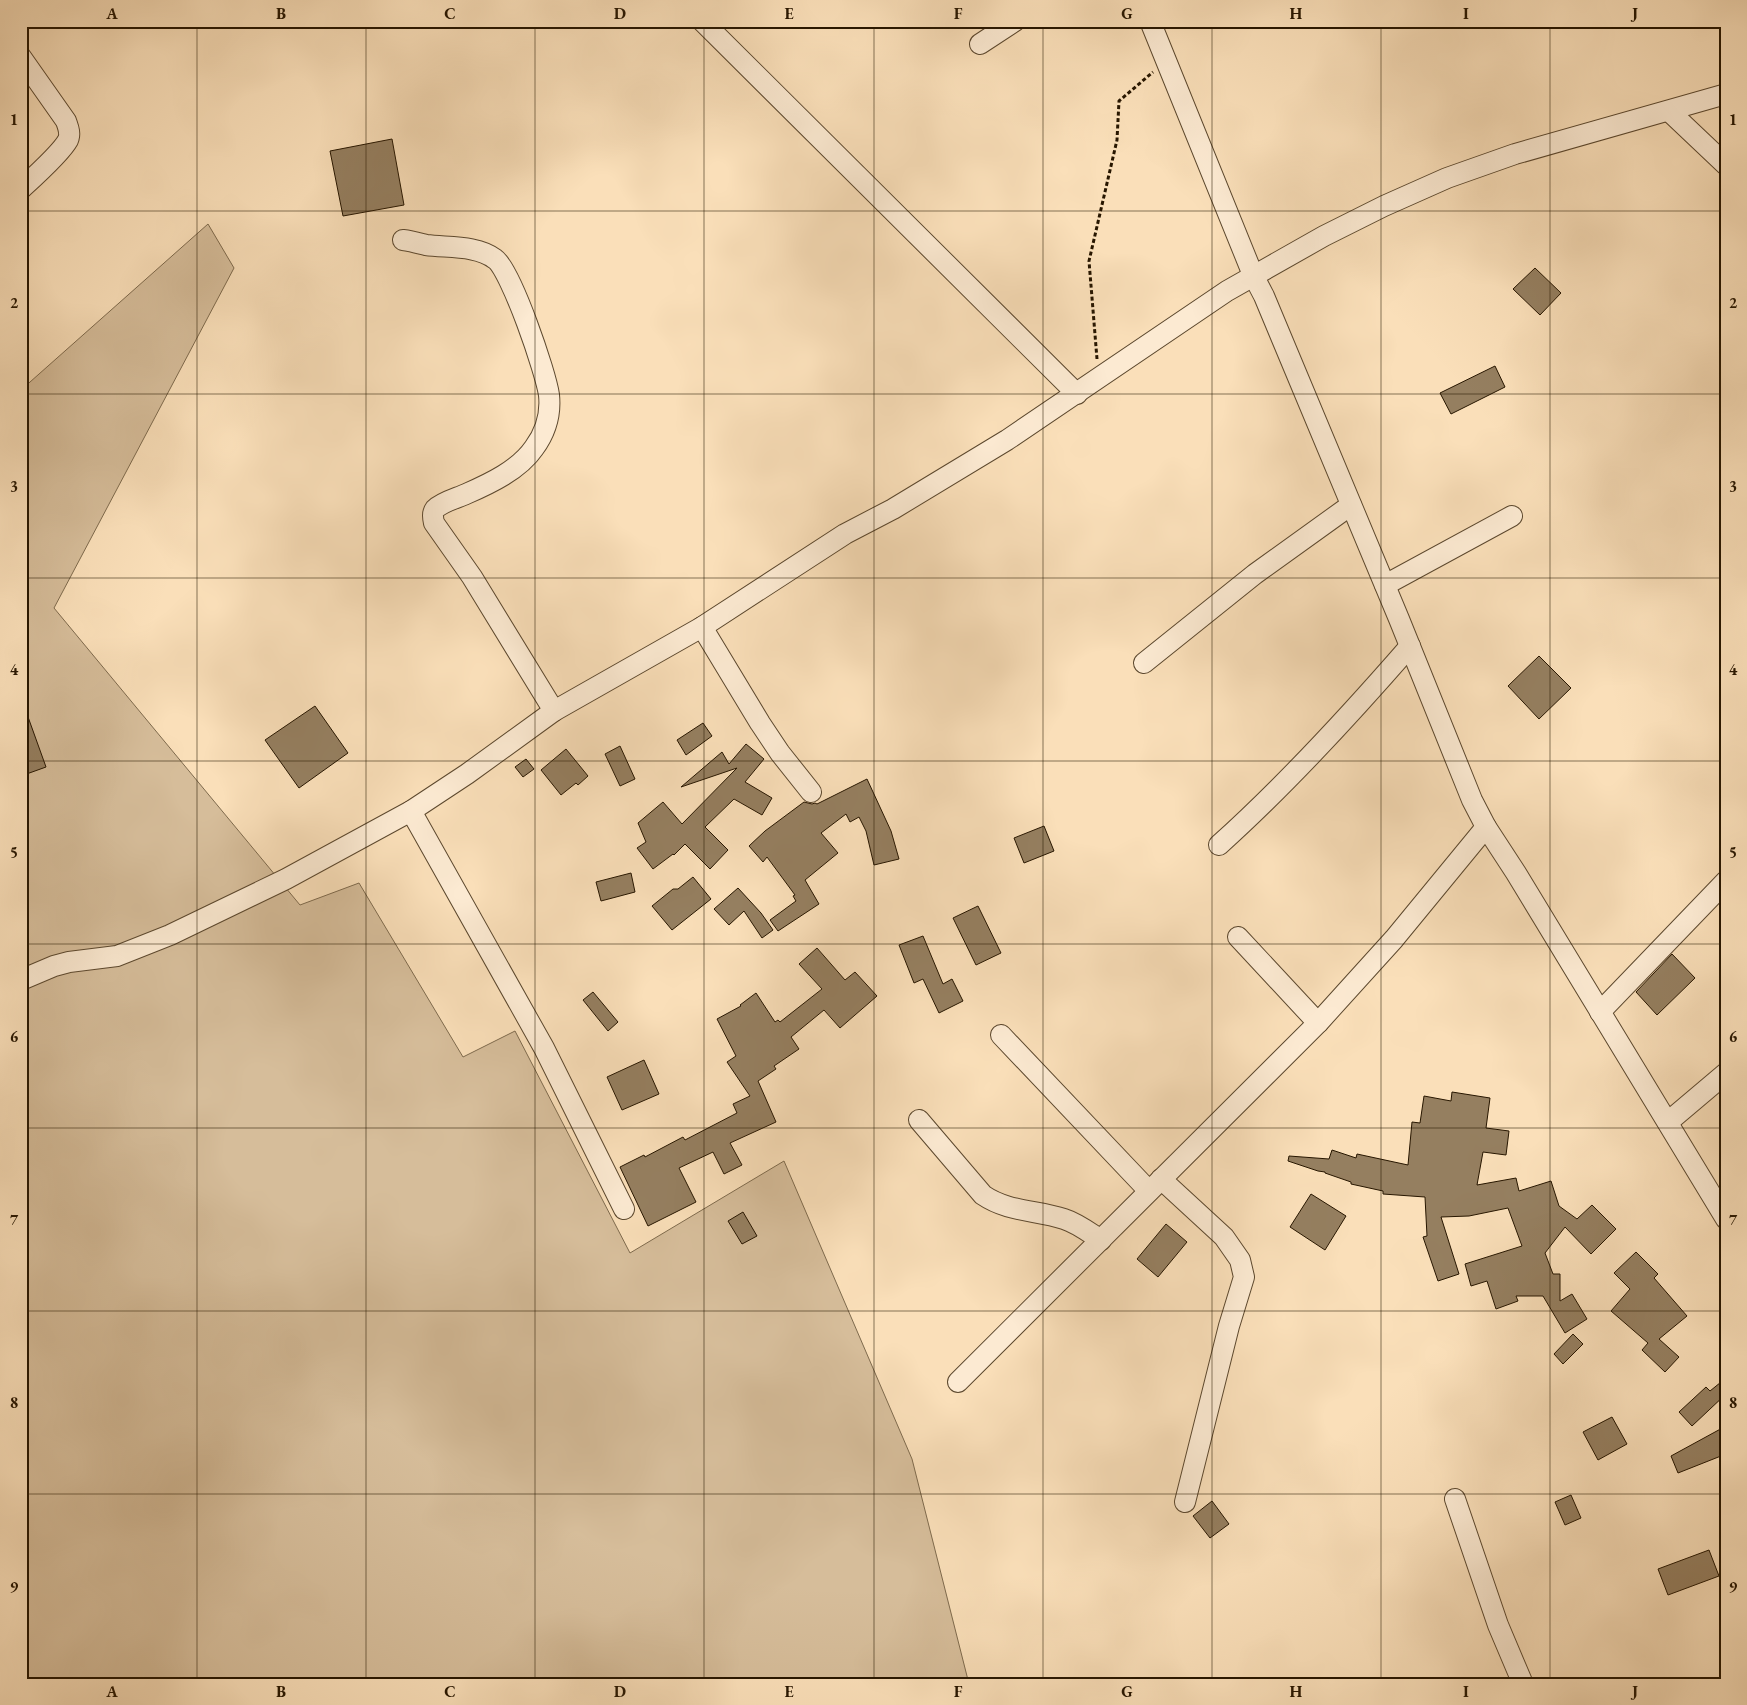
<svg xmlns="http://www.w3.org/2000/svg" width="1747" height="1705" viewBox="0 0 1747 1705" font-family="'EB Garamond',serif">
  <rect width="100%" height="100%" fill="#fadfb9"/>
  <filter id="stains"><feTurbulence type="fractalNoise" baseFrequency=".004" numOctaves="4"/><feColorMatrix values="0 0 0 0 .2 0 0 0 0 .09 0 0 0 0 .02 0 0 0 .5 -.17"/></filter>
  <radialGradient id="worn" r=".72"><stop offset=".6" stop-color="#630" stop-opacity="0"/><stop offset="1" stop-color="#630" stop-opacity=".3"/></radialGradient>
  <path fill="#d6bd9a" stroke="#7e6a4d" d="M208,224L234,268L54,608L300,905L359,883L463,1057L515,1031L630,1253L784,1161L912,1459L969,1684H21V390Z"/>
  <g fill="#957f60" stroke="#271600">
    <path d="M392,139L404,205L343,216L330,151Z"/>
    <path d="M1535,268L1561,293L1540,315L1513,289Z"/>
    <path d="M1495,366L1505,387L1451,414L1440,393Z"/>
    <path d="M1539,656L1571,688L1539,719L1508,686Z"/>
    <path d="M23,703L46,767L21,776V704Z"/>
    <path d="M315,706L348,753L299,788L265,740Z"/>
    <path d="M703,723L712,736L686,755L677,740Z"/>
    <path d="M746,744L764,759L745,782L772,798L762,815L734,799L705,827L728,850L710,869L685,844L674,855L673,854L653,869L637,848L646,842L638,823L663,802L682,824L737,768L681,787L722,752L729,764Z"/>
    <path d="M620,746L635,779L620,786L605,754Z"/>
    <path d="M566,749L588,776L578,785L576,783L561,795L541,770Z"/>
    <path d="M526,759L534,769L523,777L515,767Z"/>
    <path d="M867,779L891,831L899,859L874,865L866,831L859,817L850,822L846,814L821,833L838,853L805,880L819,904L778,931L770,920L796,901L793,896L795,895L767,857L763,862L749,846L765,831L804,802L812,804L815,803L817,804Z"/>
    <path d="M1044,826L1054,851L1024,863L1014,838Z"/>
    <path d="M631,873L635,892L601,901L596,882Z"/>
    <path d="M693,877L711,899L672,930L652,906L673,889H678Z"/>
    <path d="M738,888L761,913L773,930L762,938L744,911L729,925L714,909Z"/>
    <path d="M978,906L1001,953L976,965L953,918Z"/>
    <path d="M923,936L943,984L952,979L963,1001L939,1013L923,979L914,983L899,945Z"/>
    <path d="M817,948L845,980L855,972L877,996L840,1028L824,1010L791,1037L799,1049L774,1066L776,1069L758,1081L776,1122L730,1143L742,1165L724,1174L713,1152L679,1168L696,1202L648,1226L620,1167L644,1155L645,1157L683,1137L685,1140L737,1113L733,1104L750,1096L727,1062L736,1056L717,1019L741,1006L740,1005L756,993L775,1022L778,1020L780,1022L822,989L799,964Z"/>
    <path d="M1672,954L1695,978L1657,1015L1636,992Z"/>
    <path d="M593,992L618,1022L608,1031L583,1000Z"/>
    <path d="M644,1060L659,1094L622,1110L607,1077Z"/>
    <path d="M1452,1092L1490,1098L1486,1128L1509,1131L1506,1155L1483,1152L1477,1185L1516,1178L1519,1191L1551,1181L1559,1206L1577,1219L1592,1205L1616,1229L1591,1254L1565,1227L1545,1253L1553,1274H1560V1301L1572,1294L1587,1319L1565,1333L1543,1296H1516L1518,1301L1496,1309L1487,1281L1471,1286L1465,1264L1522,1246L1508,1208L1469,1216L1441,1217L1459,1274L1438,1281L1423,1237L1427,1236L1425,1197L1383,1194V1191L1351,1184V1182L1325,1173V1172L1318,1171L1288,1161L1289,1156L1329,1159L1332,1150L1356,1158L1357,1154L1408,1165L1412,1122L1420,1123L1424,1096L1451,1101Z"/>
    <path d="M1311,1194L1346,1216L1325,1250L1290,1227Z"/>
    <path d="M743,1212L757,1236L742,1244L728,1221Z"/>
    <path d="M1166,1224L1187,1242L1158,1277L1137,1259Z"/>
    <path d="M1636,1252L1658,1274L1654,1278L1687,1316L1659,1339L1679,1357L1665,1372L1642,1350L1648,1343L1611,1311L1630,1289L1614,1273Z"/>
    <path d="M1573,1334L1583,1344L1563,1364L1554,1354Z"/>
    <path d="M1726,1378V1394L1692,1426L1679,1412L1706,1387L1710,1391Z"/>
    <path d="M1612,1417L1627,1444L1598,1460L1583,1432Z"/>
    <path d="M1726,1426V1454L1678,1473L1671,1456Z"/>
    <path d="M1571,1495L1581,1518L1565,1525L1555,1502Z"/>
    <path d="M1212,1501L1229,1524L1210,1538L1193,1516Z"/>
    <path d="M1709,1550L1719,1576L1668,1595L1658,1569Z"/>
  </g>
  <g fill="none" stroke-linecap="round" stroke-linejoin="round">
    <g stroke="#5c482e" stroke-width="22">
      <g id="minor">
        <path d="M702,21L1077,394"/>
        <path d="M1150,21L1253,275L1264,296L1399,619L1472,800L1486,827L1516,873L1726,1219"/>
        <path d="M980,44L1015,21"/>
        <path d="M21,57L66,121C68,127 71,133 68,140C61,153 33,178 21,189"/>
        <path d="M1669,111L1726,165"/>
        <path d="M403,240C411,241 418,243 426,245C447,248 477,245 495,259C511,270 546,373 549,395C551,414 545,433 534,448C519,470 489,484 466,494C457,498 442,502 435,509C432,513 433,518 434,523L472,577L554,711"/>
        <path d="M1385,585L1512,516"/>
        <path d="M702,627L760,723L780,753L811,792"/>
        <path d="M1144,663L1255,574L1351,505"/>
        <path d="M411,811L544,1048L624,1209"/>
        <path d="M1219,845C1288,783 1350,715 1410,646"/>
        <path d="M1238,937L1318,1023"/>
        <path d="M21,980L54,966L69,962L117,956L170,935L286,879L411,811L467,774L554,711L702,627L845,534L893,509L1007,440L1227,291L1324,236L1384,206L1447,178L1515,154L1726,94"/>
        <path d="M1600,1012L1726,881"/>
        <path d="M1001,1035L1149,1191"/>
        <path d="M919,1120L983,1195C1008,1212 1036,1210 1064,1219C1077,1223 1090,1233 1101,1240"/>
        <path d="M1668,1122L1726,1073"/>
        <path d="M1161,1179L1224,1237L1240,1260L1244,1277L1229,1326L1185,1502"/>
        <path d="M958,1382L1318,1023L1394,939L1486,827"/>
        <path d="M1455,1499L1498,1625L1523,1684"/>
      </g>
    </g>
    <path stroke="#271600" stroke-width="3" stroke-dasharray="4 2.5" stroke-linecap="butt" d="M1097,359L1089,261L1117,140L1119,101L1153,72"/>
    <use href="#minor" stroke="#fcead2" stroke-width="20"/>
  </g>
  <path fill="none" stroke="#271600" stroke-width="1" stroke-opacity="0.55" d="M197,21V1684M366,21V1684M535,21V1684M704,21V1684M874,21V1684M1043,21V1684M1212,21V1684M1381,21V1684M1550,21V1684M21,211H1726M21,394H1726M21,578H1726M21,761H1726M21,944H1726M21,1128H1726M21,1311H1726M21,1494H1726"/>
  <rect width="1747" height="1705" fill="none" stroke="#fadfb9" stroke-width="55"/>
  <rect x="28" y="28" width="1692" height="1650" fill="none" stroke="#271600" stroke-width="2"/>
  <g font-size="16" text-anchor="middle" font-weight="bold" fill="#271600">
    <text x="112" y="19">A</text>
    <text x="281" y="19">B</text>
    <text x="450" y="19">C</text>
    <text x="620" y="19">D</text>
    <text x="789" y="19">E</text>
    <text x="958" y="19">F</text>
    <text x="1127" y="19">G</text>
    <text x="1296" y="19">H</text>
    <text x="1466" y="19">I</text>
    <text x="1635" y="19">J</text>
    <text x="14" y="125">1</text>
    <text x="1733" y="125">1</text>
    <text x="14" y="308">2</text>
    <text x="1733" y="308">2</text>
    <text x="14" y="492">3</text>
    <text x="1733" y="492">3</text>
    <text x="14" y="675">4</text>
    <text x="1733" y="675">4</text>
    <text x="14" y="858">5</text>
    <text x="1733" y="858">5</text>
    <text x="14" y="1042">6</text>
    <text x="1733" y="1042">6</text>
    <text x="14" y="1225">7</text>
    <text x="1733" y="1225">7</text>
    <text x="14" y="1408">8</text>
    <text x="1733" y="1408">8</text>
    <text x="14" y="1592">9</text>
    <text x="1733" y="1592">9</text>
    <text x="112" y="1697">A</text>
    <text x="281" y="1697">B</text>
    <text x="450" y="1697">C</text>
    <text x="620" y="1697">D</text>
    <text x="789" y="1697">E</text>
    <text x="958" y="1697">F</text>
    <text x="1127" y="1697">G</text>
    <text x="1296" y="1697">H</text>
    <text x="1466" y="1697">I</text>
    <text x="1635" y="1697">J</text>
  </g>
  <rect width="100%" height="100%" filter="url(#stains)"/>
  <rect width="100%" height="100%" fill="url(#worn)"/>
</svg>
